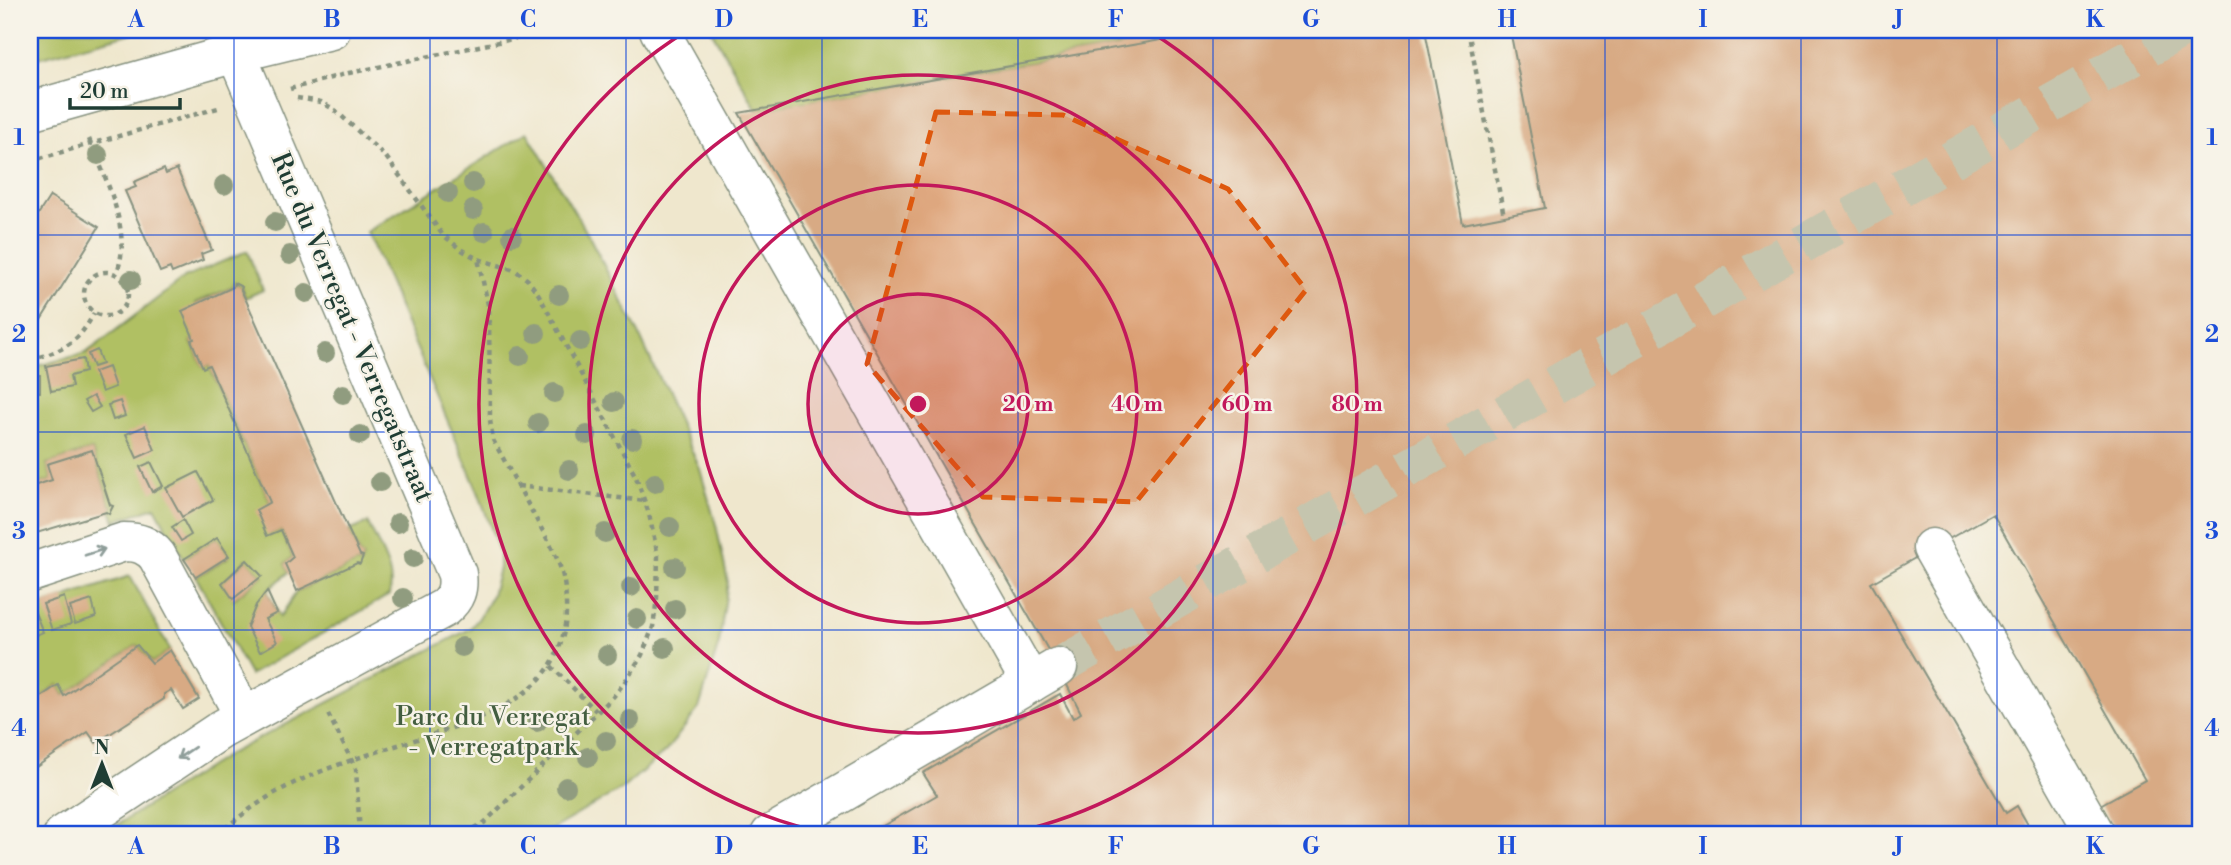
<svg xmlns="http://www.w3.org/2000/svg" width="2231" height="865" viewBox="0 0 2231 865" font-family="'Libre Bodoni',serif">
  <rect width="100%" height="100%" fill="#f7f3e8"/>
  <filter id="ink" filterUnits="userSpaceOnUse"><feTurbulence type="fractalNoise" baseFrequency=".0143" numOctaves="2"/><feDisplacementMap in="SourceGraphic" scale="14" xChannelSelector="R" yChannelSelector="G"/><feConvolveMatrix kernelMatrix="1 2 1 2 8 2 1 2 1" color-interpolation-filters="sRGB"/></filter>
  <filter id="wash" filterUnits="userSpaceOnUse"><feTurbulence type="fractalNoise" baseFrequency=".00686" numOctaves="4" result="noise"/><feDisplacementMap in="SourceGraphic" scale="28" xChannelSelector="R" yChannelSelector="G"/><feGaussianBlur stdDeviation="1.57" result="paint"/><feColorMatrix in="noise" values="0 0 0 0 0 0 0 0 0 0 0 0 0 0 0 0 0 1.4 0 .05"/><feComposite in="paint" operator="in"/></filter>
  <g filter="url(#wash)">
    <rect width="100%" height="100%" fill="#efe7cd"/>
    <g fill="#b0c063" stroke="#687e4c" stroke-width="2" fill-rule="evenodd">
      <path d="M30,30H144L30,60Z"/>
      <path d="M711,30H1218L757,110Z"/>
      <path d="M527,132L590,238L639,334L700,469L716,525L728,582L719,643L699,708L666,751L623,788L542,835H101L229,754L470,629L479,618L492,595L499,568V551L479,494L367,232Z"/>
      <path d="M247,251L263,290L245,298L242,287L234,283L233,287L196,303L194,339L191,341L203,367L209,365L270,502L268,535L281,530L293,557L285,564L289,572L267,591L280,617L297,591L357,563L360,564L363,557L360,555L349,531L368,523C377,544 397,572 389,595L250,675L196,577L229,557L217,538L184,559L155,507L115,521L111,510L113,506L110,505L92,450L47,464L52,480L30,487V368L86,353L184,278ZM246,560L262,576L234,599L223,583Z"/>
      <path d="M130,576L170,650L152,663L137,645L64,696L58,685L30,704V609Z"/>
    </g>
    <g id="blocks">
      <g fill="#d8aa84">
        <path d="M1219,30H1425L1463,224L1545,208L1510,30H2201V835H2118L2100,805L2145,780L1993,514L1871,583L2006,813L2017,806L2034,835H867L937,795L923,773L1060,694L1073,718L1081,713L1058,667L739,113Z"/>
        <path d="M164,169L166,174L177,169L212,250L201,254L203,260L172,273L170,268L160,272L125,191L136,187L134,182Z"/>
        <path d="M50,196L99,227L39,323L30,317V227Z"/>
        <path d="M234,283L242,287L241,290L245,298L349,531L360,555L363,556L360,564L357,563L297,591L285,564L293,557L281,530L267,536L256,510L270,502L209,365L203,368L191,340L194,339L182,311L233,287Z"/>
        <path d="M97,350L102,364L93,367L88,354Z"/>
        <path d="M83,359L85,372L70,376L72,387L51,391L46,366Z"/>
        <path d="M108,367L115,387L102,392L94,372Z"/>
        <rect x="30" y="375" width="10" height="17"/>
        <path d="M93,396L100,407L91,412L84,401Z"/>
        <path d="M120,401L125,416L113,420L108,405Z"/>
        <path d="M145,426L155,450L137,458L126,434Z"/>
        <path d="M92,450L110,505L113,506L109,514L106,512L30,535V487L52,480L47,464Z"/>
        <path d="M151,462L163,486L152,492L140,467Z"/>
        <path d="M198,472L213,500L182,517L166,488Z"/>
        <path d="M183,520L191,535L181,541L172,527Z"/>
        <path d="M217,538L229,556L196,577L184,559Z"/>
        <path d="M247,560L262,576L233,599L222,583Z"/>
        <path d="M267,591L277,613L265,619L277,642L260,652L247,627L256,605Z"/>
        <path d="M64,597L71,624L52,630L43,604Z"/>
        <path d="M92,600L96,617L75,624L70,607Z"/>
        <path d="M33,608L43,632L31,637L30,609Z"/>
        <path d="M137,645L152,663L170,650L199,699L183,709L171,690L164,694V699L96,743L88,732L30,771V704L58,685L64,696Z"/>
      </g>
    </g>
  </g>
  <g filter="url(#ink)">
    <use href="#blocks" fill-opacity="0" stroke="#879280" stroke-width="2"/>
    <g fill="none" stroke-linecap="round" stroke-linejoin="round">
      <path stroke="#c5c5ae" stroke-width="38" stroke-dasharray="38 19" stroke-linecap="butt" d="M1058,667L2180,30"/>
      <g stroke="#879280" stroke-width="41">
        <g id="minor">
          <path d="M659,30L1031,683"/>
          <path d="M1932,548L2096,835"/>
          <path d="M30,573L124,542C138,542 148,545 157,556L244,716"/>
          <path d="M63,835L222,729L444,608C456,598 459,589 457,574L236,53"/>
          <path d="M770,835L1058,667"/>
        </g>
      </g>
      <g stroke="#879280" stroke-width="41">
        <path id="major" d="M30,111L236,53L331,30"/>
      </g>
      <g stroke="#879280" stroke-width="4.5" stroke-dasharray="5 5" stroke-linecap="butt">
        <path d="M1468,30L1504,216"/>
        <path d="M290,89L349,73L556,30"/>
        <path d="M297,98L321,102L335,110L386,157L442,234L460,249L478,259L515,270L528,280L539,295L636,477L649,514L658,556L657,598L653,627L642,655L624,683L613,697L484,823L463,835"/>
        <path d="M89,139C105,177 134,235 116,274"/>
        <path d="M30,161L218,108"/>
        <circle cx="106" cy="294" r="22"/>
        <path d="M30,360C62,351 78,344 94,313"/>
        <path d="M518,486L645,501"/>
        <path d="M551,666L596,711"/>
        <path d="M328,714L356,769L360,835"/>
        <path d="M217,835C242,814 270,793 301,780C331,766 364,756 395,746C481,719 582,697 564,582C560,558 545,536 534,515C520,490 507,465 493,440L490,420L489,309L478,259"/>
      </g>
      <use href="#minor" stroke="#fff" stroke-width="38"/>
      <use href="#major" stroke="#fff" stroke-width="38"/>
    </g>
    <g fill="#909c7f">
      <circle cx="98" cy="155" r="10"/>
      <circle cx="473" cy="183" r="10"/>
      <circle cx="224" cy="185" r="10"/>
      <circle cx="448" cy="193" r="10"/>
      <circle cx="473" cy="210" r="10"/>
      <circle cx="275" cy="222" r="10"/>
      <circle cx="484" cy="232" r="10"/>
      <circle cx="512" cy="236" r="10"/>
      <circle cx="290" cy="255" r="10"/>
      <circle cx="131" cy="280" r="10"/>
      <circle cx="306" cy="293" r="10"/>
      <circle cx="559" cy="295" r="10"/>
      <circle cx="536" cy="333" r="10"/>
      <circle cx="580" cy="341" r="10"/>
      <circle cx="325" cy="353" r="10"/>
      <circle cx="520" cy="356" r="10"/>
      <circle cx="554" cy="393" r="10"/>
      <circle cx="343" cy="394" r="10"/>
      <circle cx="614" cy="402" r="10"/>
      <circle cx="538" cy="423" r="10"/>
      <circle cx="360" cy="435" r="10"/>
      <circle cx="587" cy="435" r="10"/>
      <circle cx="632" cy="439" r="10"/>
      <circle cx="569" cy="470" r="10"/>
      <circle cx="380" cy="482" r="10"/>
      <circle cx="655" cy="483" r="10"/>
      <circle cx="398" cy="523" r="10"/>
      <circle cx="670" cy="527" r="10"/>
      <circle cx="605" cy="533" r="10"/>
      <circle cx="413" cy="558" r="10"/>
      <circle cx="675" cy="567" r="10"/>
      <circle cx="631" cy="587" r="10"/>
      <circle cx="403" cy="598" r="10"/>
      <circle cx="675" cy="609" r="10"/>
      <circle cx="637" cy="619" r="10"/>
      <circle cx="462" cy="647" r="10"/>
      <circle cx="665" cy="648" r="10"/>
      <circle cx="607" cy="655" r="10"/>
      <circle cx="630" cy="720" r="10"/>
      <circle cx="537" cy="722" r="10"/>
      <circle cx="606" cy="741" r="10"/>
      <circle cx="588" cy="757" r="10"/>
      <circle cx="566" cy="787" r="10"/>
    </g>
    <defs><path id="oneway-shaft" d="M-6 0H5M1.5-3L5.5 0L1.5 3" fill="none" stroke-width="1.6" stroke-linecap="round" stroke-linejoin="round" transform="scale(1.75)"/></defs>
    <g stroke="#8f9e9a">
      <use href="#oneway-shaft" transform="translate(95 552) rotate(-18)"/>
      <use href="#oneway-shaft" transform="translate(186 753) rotate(146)"/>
    </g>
  </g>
  <path fill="#de580e" fill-opacity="0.2" stroke="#de580e" stroke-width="5" stroke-dasharray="14 9" stroke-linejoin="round" d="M936,112L1063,115L1228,189L1306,290L1136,502L983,497L867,364Z"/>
  <path fill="none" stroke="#1d4ed8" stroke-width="2" stroke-opacity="0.55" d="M234,30V835M430,30V835M626,30V835M822,30V835M1018,30V835M1213,30V835M1409,30V835M1605,30V835M1801,30V835M1997,30V835M30,235H2201M30,432H2201M30,630H2201"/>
  <circle cx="918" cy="404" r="110" fill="#c2185b" fill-opacity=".12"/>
  <g fill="none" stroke="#c2185b" stroke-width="3.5">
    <circle cx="918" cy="404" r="110"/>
    <circle cx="918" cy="404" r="219"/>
    <circle cx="918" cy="404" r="329"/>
    <path d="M834 835A439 439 0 0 1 685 32M1151 32A439 439 0 0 1 1002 835"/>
  </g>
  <g text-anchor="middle" stroke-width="5" stroke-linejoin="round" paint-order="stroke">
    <g font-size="26" fill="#1f3d34" stroke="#f7f3e8">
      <text transform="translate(353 327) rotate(67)" y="9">Rue du Verregat - Verregatstraat</text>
    </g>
    <g font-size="26" fill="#435e40" stroke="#f7f3e8">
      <text x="493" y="725">Parc du Verregat<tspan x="493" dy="30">- Verregatpark</tspan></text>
    </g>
  </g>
  <circle cx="918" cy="404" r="10" fill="#c2185b" stroke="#f7f3e8" stroke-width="3.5"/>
  <g font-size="21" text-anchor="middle" font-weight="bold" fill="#c2185b" stroke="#f7f3e8" stroke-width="5" stroke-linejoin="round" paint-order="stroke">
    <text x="1028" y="411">20 m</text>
    <text x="1137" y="411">40 m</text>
    <text x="1247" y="411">60 m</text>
    <text x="1357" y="411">80 m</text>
  </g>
  <rect width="2231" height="865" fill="none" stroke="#f7f3e8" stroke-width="77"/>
  <g transform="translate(102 764)" stroke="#f7f3e8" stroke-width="5" paint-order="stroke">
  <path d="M0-5L12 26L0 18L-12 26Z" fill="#1f3d34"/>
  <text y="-10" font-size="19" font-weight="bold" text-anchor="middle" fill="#1f3d34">N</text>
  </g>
  <path d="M70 98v10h110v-10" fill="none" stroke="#1f3d34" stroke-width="3.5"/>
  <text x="80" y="98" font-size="21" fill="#1f3d34" stroke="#f7f3e8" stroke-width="5" paint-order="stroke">20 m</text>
  <rect x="38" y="38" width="2154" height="788" fill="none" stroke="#1d4ed8" stroke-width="2.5"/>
  <g font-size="23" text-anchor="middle" font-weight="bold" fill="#1d4ed8">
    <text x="136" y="27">A</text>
    <text x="332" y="27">B</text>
    <text x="528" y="27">C</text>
    <text x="724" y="27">D</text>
    <text x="920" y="27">E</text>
    <text x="1116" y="27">F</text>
    <text x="1311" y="27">G</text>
    <text x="1507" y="27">H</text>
    <text x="1703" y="27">I</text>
    <text x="1899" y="27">J</text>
    <text x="2095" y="27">K</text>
    <text x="19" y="145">1</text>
    <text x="2212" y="145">1</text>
    <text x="19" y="342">2</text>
    <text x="2212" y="342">2</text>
    <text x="19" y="539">3</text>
    <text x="2212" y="539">3</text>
    <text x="19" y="736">4</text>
    <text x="2212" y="736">4</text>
    <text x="136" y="854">A</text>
    <text x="332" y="854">B</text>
    <text x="528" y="854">C</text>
    <text x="724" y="854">D</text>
    <text x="920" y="854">E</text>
    <text x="1116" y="854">F</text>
    <text x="1311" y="854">G</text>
    <text x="1507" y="854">H</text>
    <text x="1703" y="854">I</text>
    <text x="1899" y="854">J</text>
    <text x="2095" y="854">K</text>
  </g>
</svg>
